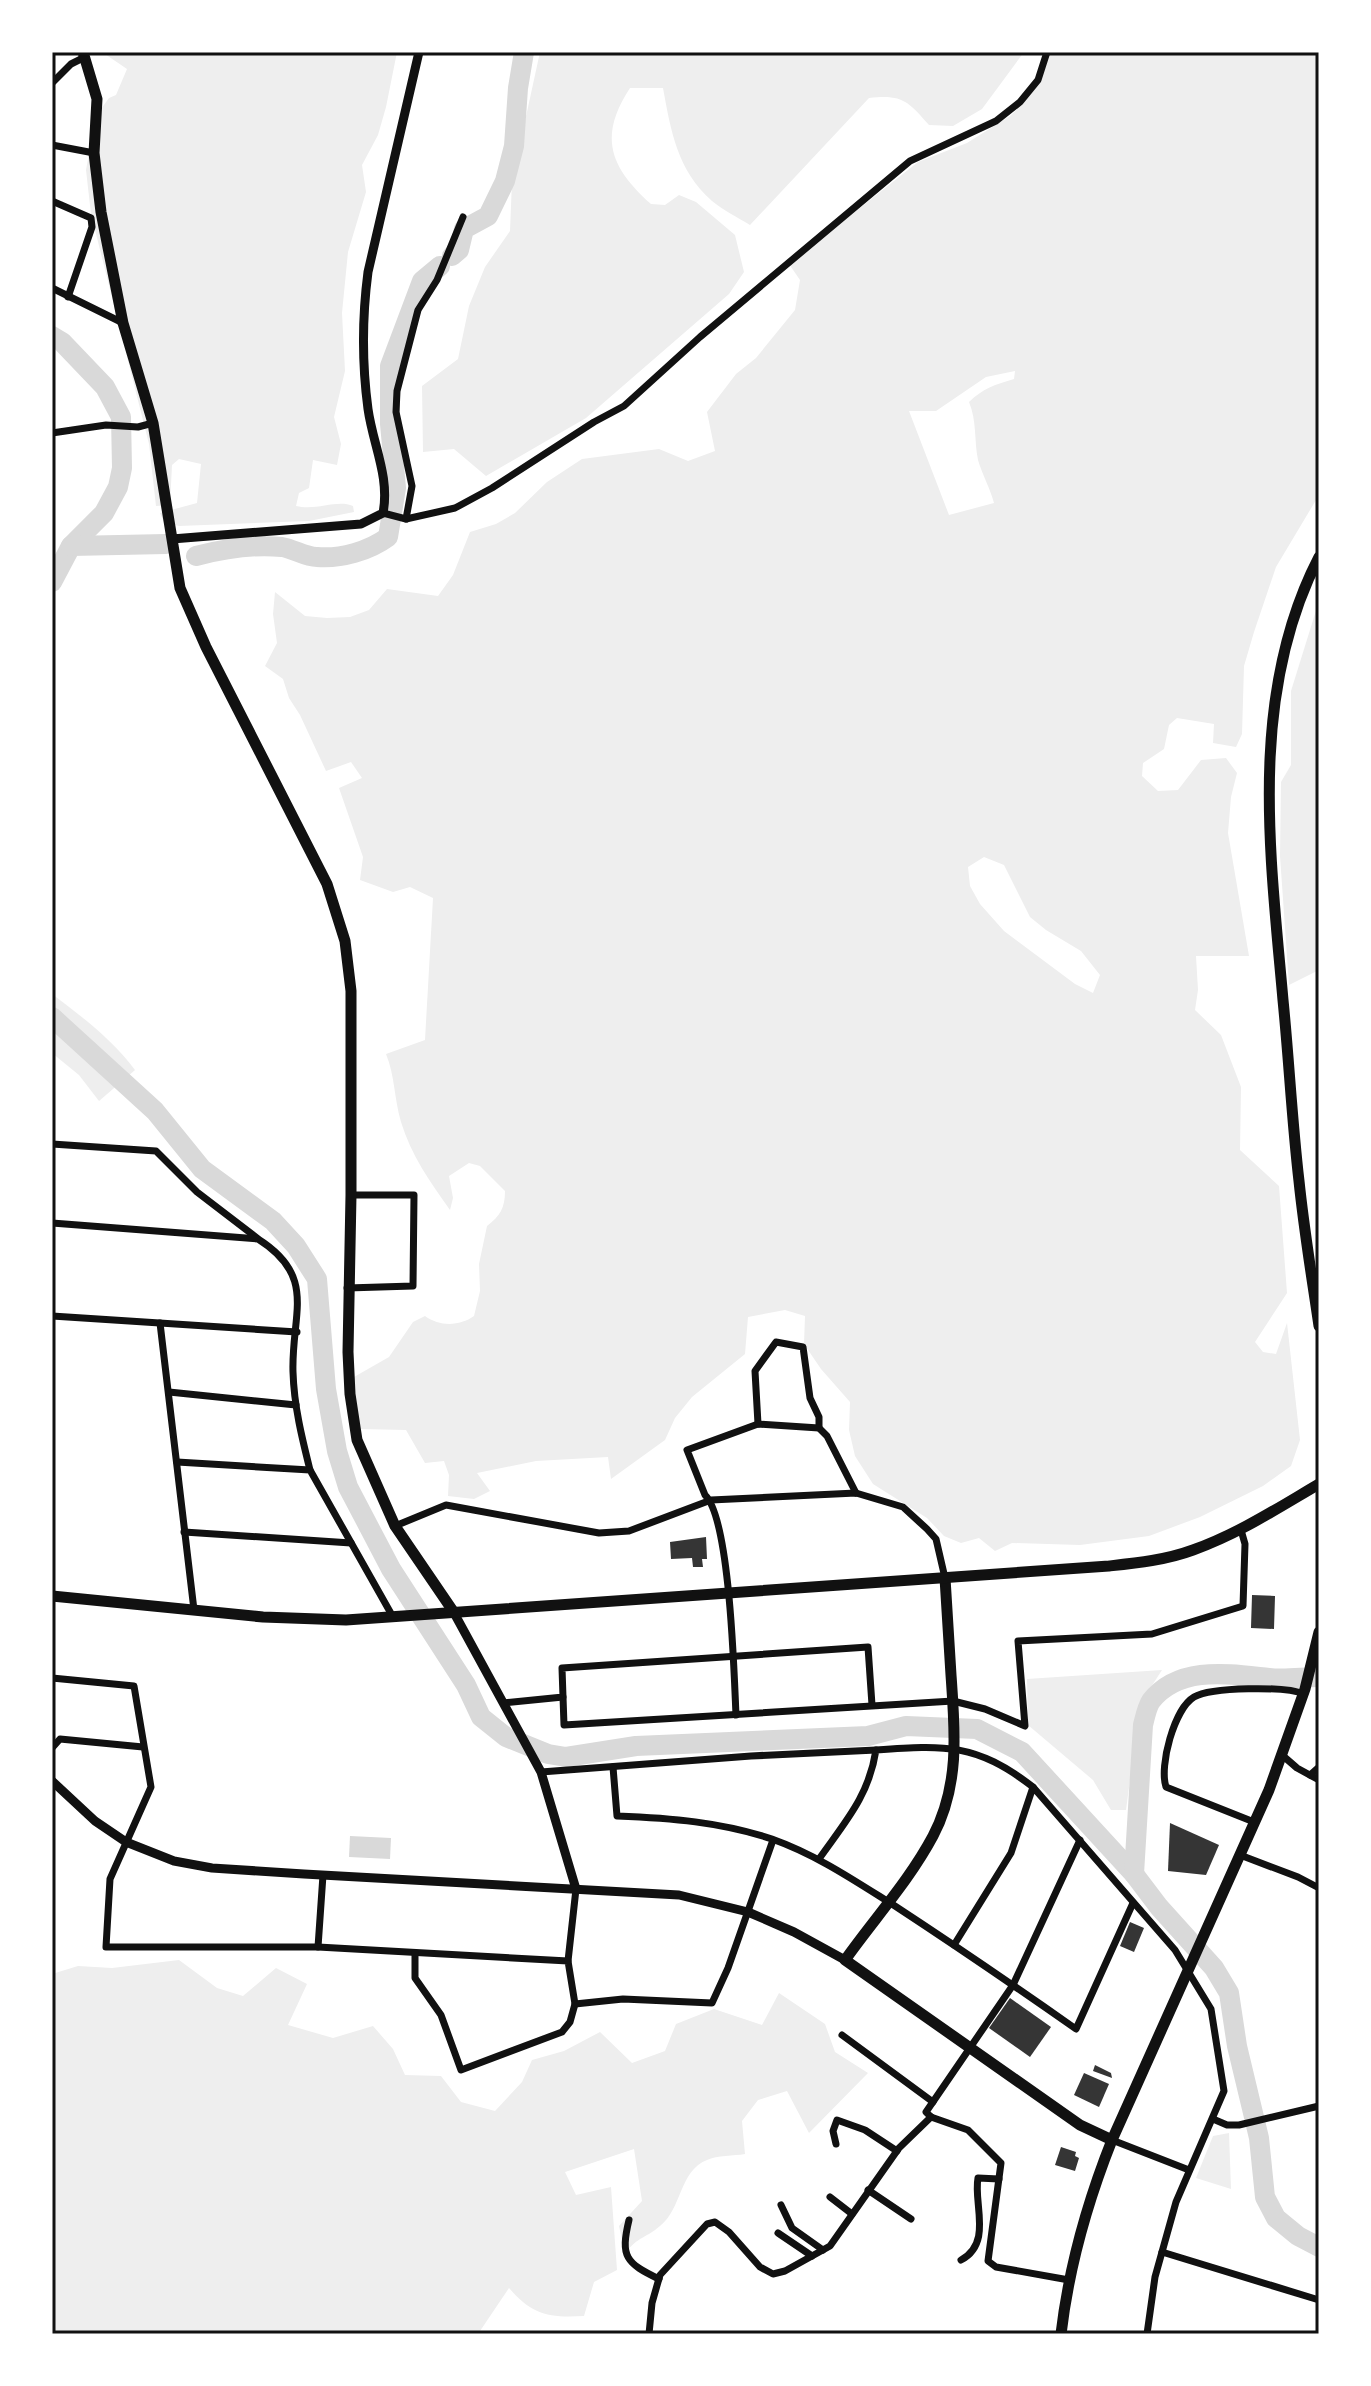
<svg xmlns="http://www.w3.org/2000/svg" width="1371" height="2386" viewBox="0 0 1371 2386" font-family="Quicksand,sans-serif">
  <rect width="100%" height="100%" fill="#fff"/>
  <g fill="#eee" fill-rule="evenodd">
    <path d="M102,52H397L386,107L378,135L362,165L366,192L348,252L342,313L345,371L334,417L341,444L337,465L313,460L309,488L299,493L296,506C317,511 337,499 353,506L354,512L309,521L179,526L164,522L160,513L197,503L201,464L179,459L172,465L170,505L156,506L149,444L91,214L86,170L96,116L109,98L116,95L127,69Z"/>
    <path d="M540,52H1024L982,109L953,126L929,125C908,101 902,94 869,98L750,225C737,217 723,210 712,201C677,170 671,131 663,88H630C598,137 610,167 651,204L665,205L679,195L696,202L735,235L744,272L729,294L586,418L486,476L454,449L423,452L422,386L458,359L469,306L485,267L510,231L512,181Z"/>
    <path d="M1044,52H1319V495L1276,567L1254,632L1244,666L1242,734L1236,747L1213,743L1214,724L1177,718L1169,725L1164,749L1143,763L1142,776L1158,791L1178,790L1201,760L1226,758L1237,773L1231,797L1228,833L1249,956H1196L1198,990L1195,1010L1221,1035L1241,1087L1240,1150L1279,1186L1287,1293L1255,1342L1263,1352L1276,1354L1287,1323L1300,1440L1291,1466L1263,1486L1200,1517L1149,1536L1080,1545L1012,1543L995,1551L979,1538L961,1543L944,1536L927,1518L873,1484L855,1456L849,1430L850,1402L821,1369L804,1344L805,1316L785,1310L748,1317L745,1354L692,1397L675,1418L665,1440L611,1479L608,1457L536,1461L477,1473L490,1491L474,1499L448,1496L449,1475L444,1461L425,1463L406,1430L361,1429L353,1396L354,1377L389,1357L413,1322L425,1316C440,1327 460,1326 474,1316L480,1291L479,1264L487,1226C500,1216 505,1208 505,1191L480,1166L469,1163L449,1176L453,1198L450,1210C430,1182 411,1155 401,1122C394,1098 395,1076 386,1054L425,1040L433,898L410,887L393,892L360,880L363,857L339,788L362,778L351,762L326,771L300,715L289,698L283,679L265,666L277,643L273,614L275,592L305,616L327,618L350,617L369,610L387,589L438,596L453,575L470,532L496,524L515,513L547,482L582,459L659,449L688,461L715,451L707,412L736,374L756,358L795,310L800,280L789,264L918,162L967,143L1010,116L1024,103L1033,88ZM1015,371L1014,379C996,384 982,389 969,402C977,421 974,440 978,460C982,474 990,488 994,503L949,515L909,411H936L986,377ZM984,857L1004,865L1030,917L1046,930L1081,951L1100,975L1093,993L1075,984L1004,931L980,904L970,886L968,867Z"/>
    <path d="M1319,601V970L1289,985L1280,856L1281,782L1291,765V691Z"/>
    <path d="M52,994C81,1016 113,1040 135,1070L99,1101L79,1075L52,1053Z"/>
    <path d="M1162,1670L1140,1704L1126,1810H1111L1093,1780L1028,1725L1027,1679Z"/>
    <path d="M179,1960L217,1988L243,1996L276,1968L307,1984L288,2025L333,2038L373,2026L393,2049L405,2075L441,2076L461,2102L495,2111L522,2082L532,2060L564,2051L600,2032L632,2063L665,2051L676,2024L714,2009L762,2025L779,1993L825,2024L835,2052L868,2073L809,2133L787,2091L758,2100L742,2121L745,2154C734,2156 717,2155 707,2160C679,2171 682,2209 660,2226C646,2238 639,2236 625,2253L619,2226L642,2201L634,2149L565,2172L576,2195L611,2187L617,2270L594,2282L584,2316C549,2318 532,2315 509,2288L478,2334H52V1974L78,1966L112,1968Z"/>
    <path d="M1229,2133L1231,2189L1196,2178L1213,2136Z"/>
  </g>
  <path fill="#d9d9d9" d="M350,1836L391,1838L390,1859L349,1857Z"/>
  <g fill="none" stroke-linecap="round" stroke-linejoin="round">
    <g stroke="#d9d9d9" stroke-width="20">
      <path d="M452,256L459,250L464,229L488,216L505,181L514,146L518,88L524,52"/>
      <path d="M52,336L62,342L105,387L121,417L122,468L118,487L104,513L71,546L52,582"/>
      <path d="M71,546L166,544"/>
      <path d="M196,556C223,549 253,544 282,547C294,549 305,557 317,557C341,559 369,551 388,537L396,488L390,424V366L422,281L440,266"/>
      <path d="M52,1017L155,1111L202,1169L273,1221L296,1246L317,1279L326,1389L337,1451L348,1487L391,1569L466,1685L481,1717L506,1737L548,1754L566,1757L636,1746L868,1736L906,1726L977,1729L1022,1752L1134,1874L1159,1907L1214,1968L1229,1993L1237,2046L1259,2138L1265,2197L1276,2218L1298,2236L1319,2247"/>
      <path d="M1134,1874L1143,1725C1145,1717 1147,1707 1151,1701C1179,1665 1230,1674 1269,1678C1285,1680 1303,1677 1319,1677"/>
    </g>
  </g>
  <g fill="#353535">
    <path d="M706,1537L707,1559H702L703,1567H693L692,1558L671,1559L670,1542Z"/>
    <path d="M1252,1595L1275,1596L1274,1629L1251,1628Z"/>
    <path d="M1170,1823L1219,1845L1206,1875L1168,1871Z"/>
    <path d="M1130,1922L1144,1928L1134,1952L1120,1946Z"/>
    <path d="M1010,1998L1051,2027L1030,2057L989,2028Z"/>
    <path d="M1095,2065L1111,2073L1112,2078L1093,2071Z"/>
    <path d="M1084,2073L1109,2084L1099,2107L1074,2095Z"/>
    <path d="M1061,2147L1076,2152L1075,2156L1079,2158L1075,2171L1055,2165Z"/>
  </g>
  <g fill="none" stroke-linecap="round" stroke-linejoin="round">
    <g stroke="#111" stroke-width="7">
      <path d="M52,83L71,64L85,57"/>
      <path d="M52,145L94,153"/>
      <path d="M52,201L91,218L92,227L68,297"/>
      <path d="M52,288L123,323"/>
      <path d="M52,433L106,425L138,427L153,423"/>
      <path d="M383,513L406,519L455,508L492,488L594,422L624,406L700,337L910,161L996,121L1020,102L1038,80L1047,52"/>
      <path d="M406,519L412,486L396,412L397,391L418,310L437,280L463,217"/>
      <path d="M52,1144L156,1151L197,1192L257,1238"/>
      <path d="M52,1223L258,1239C318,1277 291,1314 293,1372C294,1406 302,1438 310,1470"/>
      <path d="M347,1288L413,1286L414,1195H351"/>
      <path d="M52,1316L297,1332"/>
      <path d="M160,1323L194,1610"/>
      <path d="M169,1392L296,1405"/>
      <path d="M758,1424L755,1371L776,1342L803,1347L810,1398L819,1417V1428"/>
      <path d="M177,1462L310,1470L393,1617"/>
      <path d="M395,1526L446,1505L599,1533L629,1531L711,1500L856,1493L903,1507L927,1529L936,1539L945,1578"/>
      <path d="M184,1532L351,1543"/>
      <path d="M52,1678L134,1686L151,1787L110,1879L106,1947H318L568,1961L575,2004L623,1999L712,2003L728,1968L773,1840"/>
      <path d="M563,1697L564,1725L953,1701L985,1709L1025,1726L1018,1641L1152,1634L1243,1606L1245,1544L1241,1530"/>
      <path d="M503,1703L563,1697L562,1668L868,1647L872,1705"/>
      <path d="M736,1715C734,1673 730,1519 705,1495L687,1450L758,1424L819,1428L827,1436L856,1493"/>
      <path d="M52,1748L60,1739L143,1747"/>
      <path d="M1282,1755L1297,1768L1319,1780"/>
      <path d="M613,1767L617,1816C670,1818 721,1822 772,1839C817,1855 855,1881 895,1906C956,1946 1016,1987 1076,2029L1133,1903"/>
      <path d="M541,1772L751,1756L876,1750"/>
      <path d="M1310,1775L1319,1767"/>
      <path d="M1254,1822L1166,1787C1159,1766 1174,1709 1194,1697C1211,1687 1285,1686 1304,1694"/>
      <path d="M1240,1855L1298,1877L1319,1888"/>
      <path d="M819,1859C845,1822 869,1796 876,1750C945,1745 976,1743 1033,1787"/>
      <path d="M954,1945L1011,1853L1033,1787L1175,1950L1211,2009L1224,2091L1176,2202L1155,2277L1147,2334"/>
      <path d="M318,1947L323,1875"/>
      <path d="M415,1953V1978L441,2015L461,2070L562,2032L570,2022L575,2004"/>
      <path d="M568,1961L576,1889"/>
      <path d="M842,2035L933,2102"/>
      <path d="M931,2117L926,2112L1013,1985L1080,1840"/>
      <path d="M931,2117L968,2130L1001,2163L988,2261L996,2267L1069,2280"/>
      <path d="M1213,2119L1227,2125H1239L1319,2106"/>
      <path d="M1112,2140L1189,2170"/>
      <path d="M836,2144L833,2131L837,2120L865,2130L897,2151"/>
      <path d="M868,2190L911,2219"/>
      <path d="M830,2197L852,2214"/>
      <path d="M781,2205L792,2228L823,2250"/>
      <path d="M629,2220C620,2257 626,2263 659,2279"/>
      <path d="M778,2233L812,2256"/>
      <path d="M1162,2252L1319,2300"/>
      <path d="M961,2260C993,2243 973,2203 978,2178L999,2179"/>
      <path d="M649,2334L652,2303L660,2275L707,2224L715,2222L729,2232L760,2267L773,2274L785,2271L830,2246L899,2148L931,2117"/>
    </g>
    <g stroke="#111" stroke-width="9">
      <path d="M172,539L361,524L383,513C390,477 373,445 368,409C362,364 362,318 368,272L419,52"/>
      <path d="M453,1611L541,1772L576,1889"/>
      <path d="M52,1781L95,1821L126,1842L174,1861L212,1868L304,1874L679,1895L748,1912L794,1932L845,1960"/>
    </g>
    <g stroke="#111" stroke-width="11">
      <path d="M83,52L97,99L94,153L101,212L123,323L153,423L180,588L206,647L327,884L345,941L351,991V1195L348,1352L350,1394L357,1440L395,1526L453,1611"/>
      <path d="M945,1578C947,1610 949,1643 951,1675C955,1731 960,1785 933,1836C909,1881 874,1919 845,1960L1080,2125L1112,2140"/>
      <path d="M52,1596L263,1617L346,1620L1109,1566C1137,1563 1166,1560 1193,1550C1238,1534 1278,1508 1319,1484"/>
    </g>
    <g stroke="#111" stroke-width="11">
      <path d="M1319,557C1248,694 1270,853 1283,1000C1289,1060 1292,1121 1299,1181C1304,1230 1312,1278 1319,1326"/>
      <path d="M1061,2334C1069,2266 1087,2203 1112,2140L1269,1790L1305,1689L1319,1632"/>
    </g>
  </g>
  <rect width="1371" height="2386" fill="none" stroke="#ffffff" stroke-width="108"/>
  <rect x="54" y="54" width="1263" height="2278" fill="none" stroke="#111" stroke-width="3"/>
</svg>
